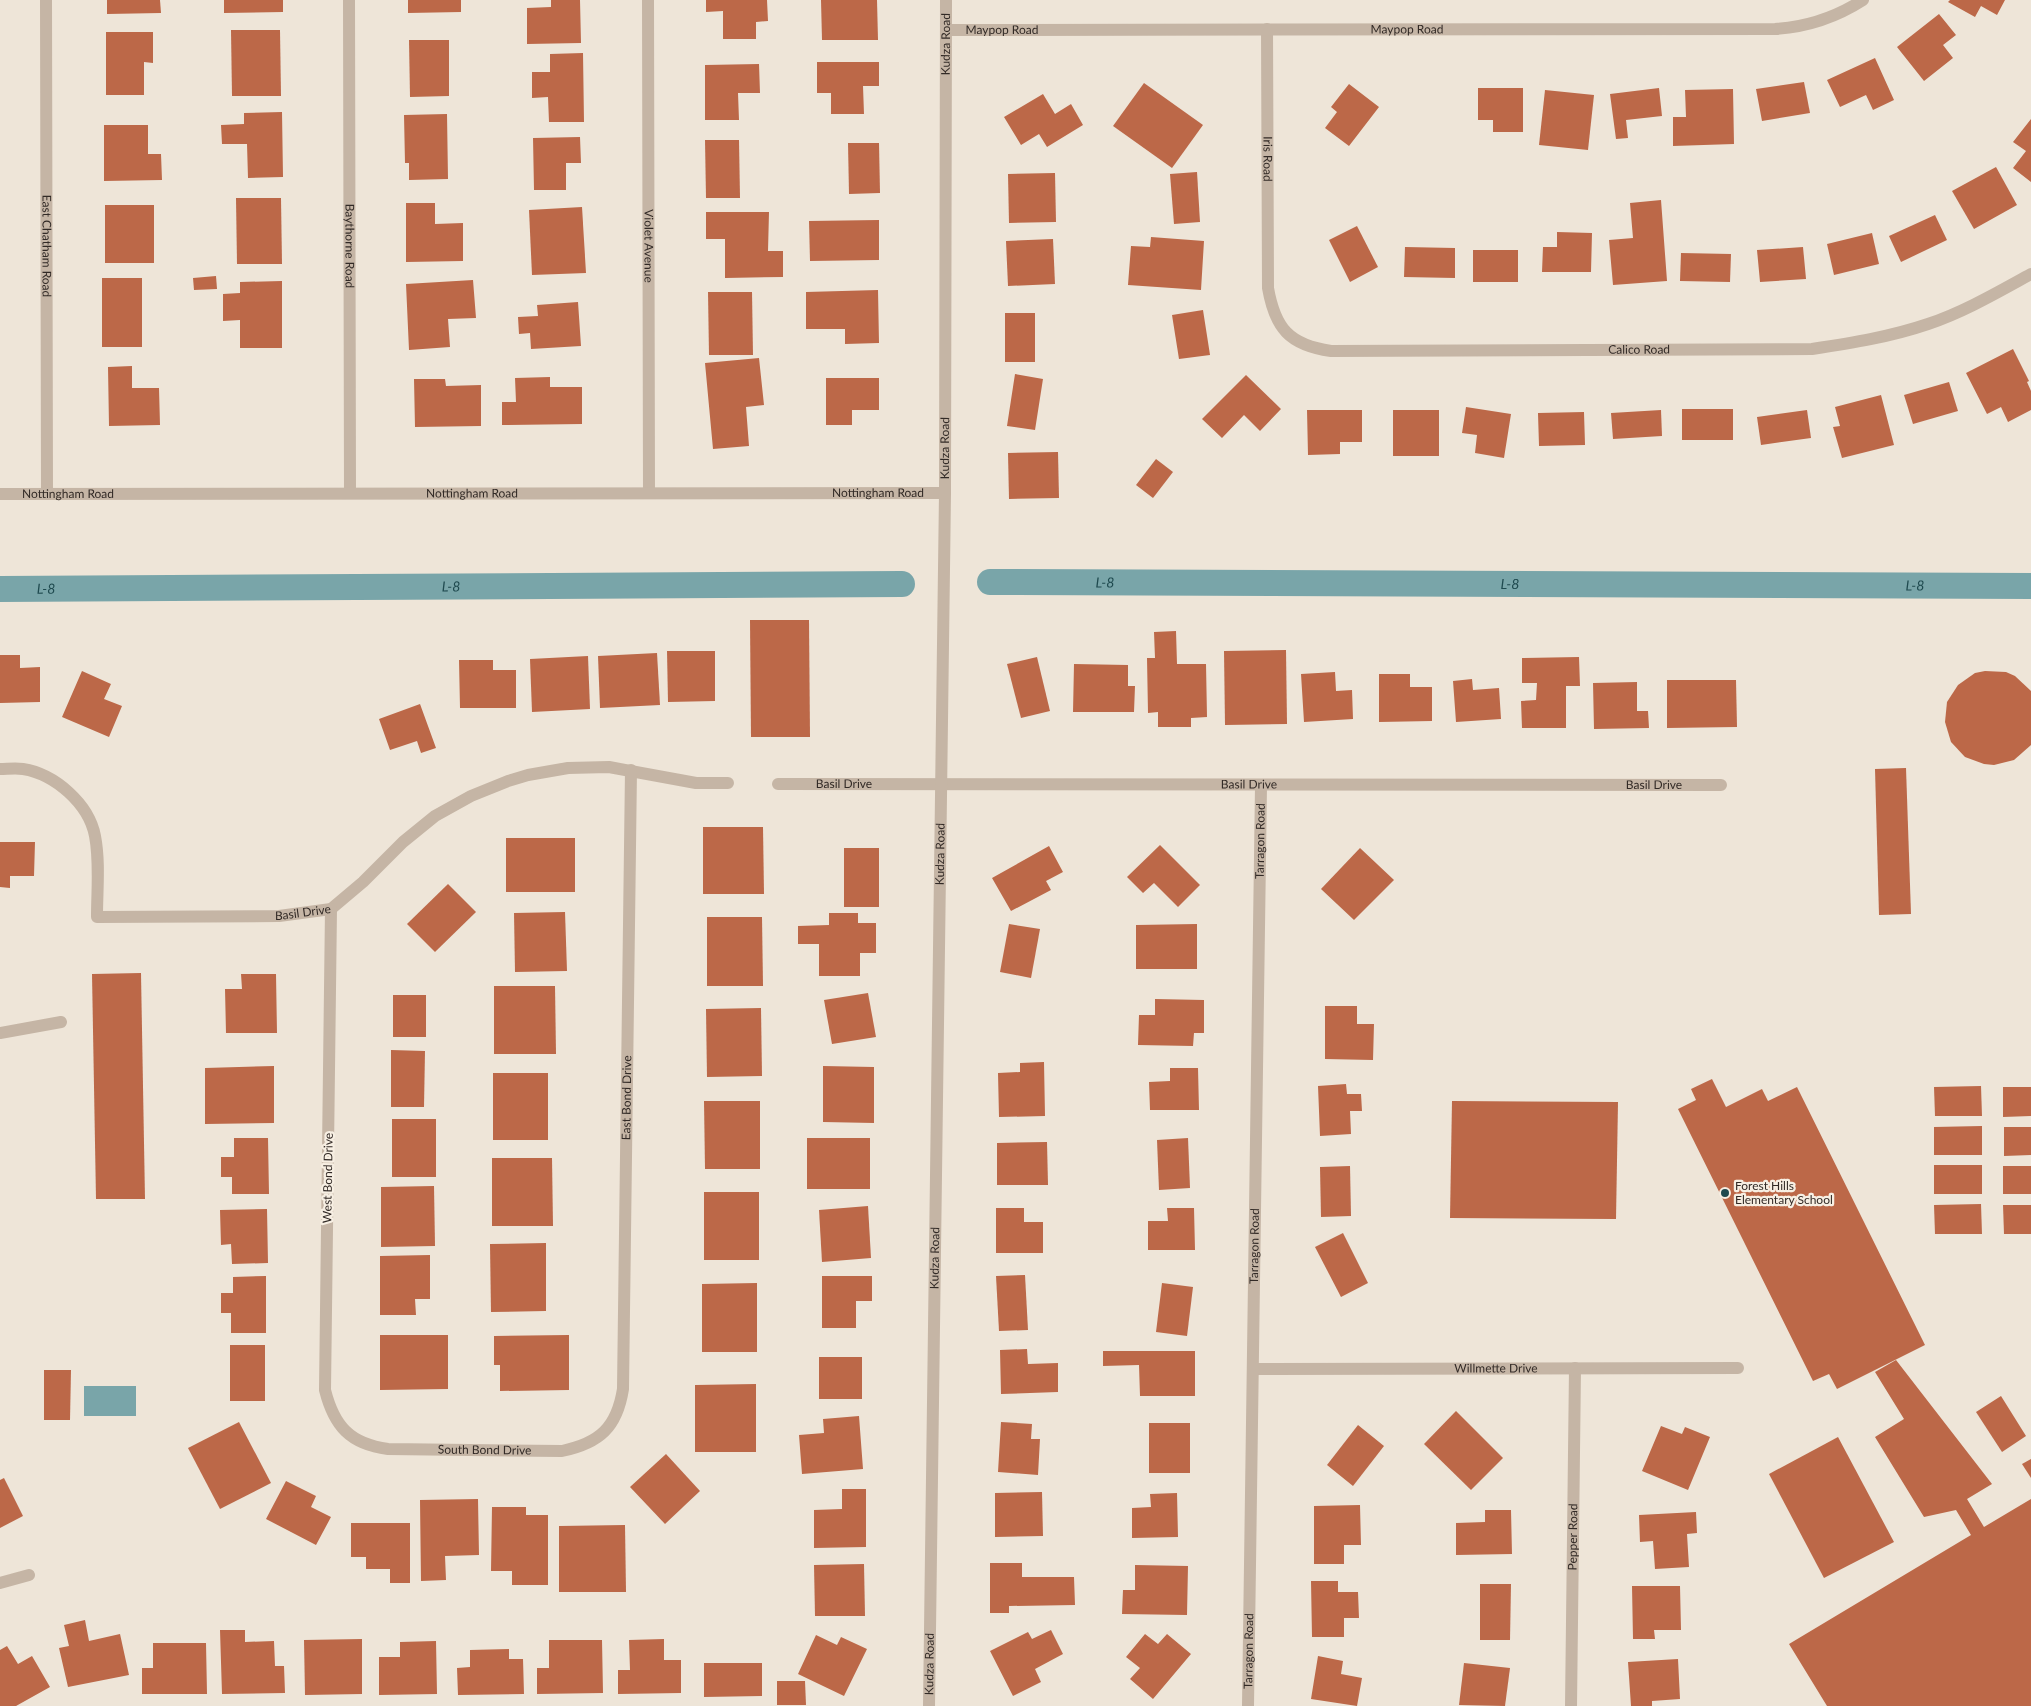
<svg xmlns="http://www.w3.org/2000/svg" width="2031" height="1706" viewBox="0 0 2031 1706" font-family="Lato,sans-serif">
  <rect width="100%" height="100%" fill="#eee5d8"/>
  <rect fill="#79a5a9" x="84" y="1386" width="52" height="30"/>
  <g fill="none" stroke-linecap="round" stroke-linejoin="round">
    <g stroke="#79a5a9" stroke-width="26">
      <path id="s1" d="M990,582L2031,586"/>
      <path id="s2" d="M0,589L902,584"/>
    </g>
  </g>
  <g fill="#bc6848">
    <path d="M107,0H160L161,13L107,14Z"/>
    <path d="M224,0H283V12L224,13Z"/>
    <path d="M408,0H461V12L408,13Z"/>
    <path d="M551,0H580L581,43L527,44V8L551,7Z"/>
    <path d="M706,0H767L768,21L756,22V39H723V11L706,12Z"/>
    <path d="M821,0H877L878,40H822Z"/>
    <path d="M1950,0H2005L1997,15L1981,6L1975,17L1948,2Z"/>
    <path d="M1939,14L1956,35L1943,45L1953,58L1924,81L1897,47Z"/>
    <path d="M231,30H280L281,96H232Z"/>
    <path d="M106,32H153V63L144,62V95H106Z"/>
    <path d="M409,40H449V96L410,97Z"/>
    <path d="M583,53L584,122H549L548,97L532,98V72H550V54Z"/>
    <path d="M1875,58L1894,100L1873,110L1866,95L1840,107L1827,80Z"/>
    <path d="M817,62H879V86H863L864,114H831V93H817Z"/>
    <path d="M759,64L760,93H738L739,120H705V65Z"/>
    <path d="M1804,82L1810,113L1762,121L1756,89Z"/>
    <path d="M1144,83L1203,125L1172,168L1113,126Z"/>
    <path d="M1349,84L1379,107L1349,146L1325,128L1337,112L1331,107Z"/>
    <path d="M1478,88H1523V132H1493V120H1478Z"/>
    <path d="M1659,88L1662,116L1626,120L1628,138L1616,139L1610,94Z"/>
    <path d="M1733,89L1734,144L1673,146V117H1686L1685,90Z"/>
    <path d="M1545,90L1594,95L1588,150L1539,145Z"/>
    <path d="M1043,94L1055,114L1071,104L1083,125L1047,147L1039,134L1021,145L1004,117Z"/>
    <path d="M282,112L283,177L248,178L247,144H222L221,125L244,124V113Z"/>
    <path d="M447,114L448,179L409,180V163H405L404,115Z"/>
    <path d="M2031,119V182L2013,168L2026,151L2013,142Z"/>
    <path d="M104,125H148V154H161L162,180L104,181Z"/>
    <path d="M580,137L581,163H566V190H534L533,138Z"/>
    <path d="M705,140H739L740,198H706Z"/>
    <path d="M848,143H879L880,193L849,194Z"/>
    <path d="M1996,167L2017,205L1974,229L1952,191Z"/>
    <path d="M1197,172L1200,222L1174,224L1170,174Z"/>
    <path d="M1055,173L1056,222L1009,223L1008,174Z"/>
    <path d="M236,198H281L282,264H237Z"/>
    <path d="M1661,200L1667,281L1613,285L1609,240L1633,238L1630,203Z"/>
    <path d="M406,203H435V224L463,223V261L406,262Z"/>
    <rect x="105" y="205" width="49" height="58"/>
    <path d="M582,207L586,273L532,275L529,210Z"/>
    <path d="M706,212H769L768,251H783V277L725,278V239H706Z"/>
    <path d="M1935,215L1947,240L1901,262L1889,236Z"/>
    <path d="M879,220V260L810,261L809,221Z"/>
    <path d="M1357,226L1378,267L1350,282L1329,240Z"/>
    <path d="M1557,232L1592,233L1591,272H1542L1543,247H1557Z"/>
    <path d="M1872,233L1879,264L1834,275L1827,244Z"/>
    <path d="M1151,237L1204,241L1201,290L1128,285L1131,246L1150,247Z"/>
    <path d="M1053,239L1055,284L1008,286L1006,241Z"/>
    <path d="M1405,247L1455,248V278L1404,277Z"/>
    <path d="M1803,247L1806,279L1760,282L1757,250Z"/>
    <rect x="1473" y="250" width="45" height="32"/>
    <path d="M1681,253L1731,254L1730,282L1680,281Z"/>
    <path d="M216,276L217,289L194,290L193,278Z"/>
    <rect x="102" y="278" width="40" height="69"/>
    <path d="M473,280L476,318L448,319L450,347L409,350L406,284Z"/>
    <path d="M282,281V348H240V320L223,321V294L240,293V282Z"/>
    <path d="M878,290L879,343L845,344V329H806V292Z"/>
    <path d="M708,292H752L753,355H709Z"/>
    <path d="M578,302L581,346L531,349L530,333L519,334L518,317L538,316L537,305Z"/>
    <path d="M1203,310L1210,355L1179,359L1172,315Z"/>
    <rect x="1005" y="313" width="30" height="49"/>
    <path d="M2013,349L2029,381L2027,382L2031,391V410L2008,422L2001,407L1987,414L1966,373Z"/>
    <path d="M759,358L764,405L746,407L749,446L713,449L705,363Z"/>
    <path d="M132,366V388H159L160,425L109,426L108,367Z"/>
    <path d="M1015,374L1043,379L1035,430L1007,426Z"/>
    <path d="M1246,375L1281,409L1260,431L1244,415L1222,438L1202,419Z"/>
    <path d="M550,377V387H582V424L502,425V402H516L515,378Z"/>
    <path d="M826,378H879V410H852V425H826Z"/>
    <path d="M414,379H445L446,386L481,385V426L415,427Z"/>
    <path d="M1949,382L1958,411L1913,424L1904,395Z"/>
    <path d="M1881,395L1894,445L1842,458L1833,427L1840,426L1835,407Z"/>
    <path d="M1466,407L1511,414L1504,458L1475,453L1477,435L1462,433Z"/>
    <rect x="1682" y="409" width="51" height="31"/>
    <path d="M1307,410H1362V442H1340V454L1308,455Z"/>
    <rect x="1393" y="410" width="46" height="46"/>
    <path d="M1661,410L1662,436L1613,439L1611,413Z"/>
    <path d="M1807,410L1811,438L1761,445L1757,417Z"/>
    <path d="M1584,412L1585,445L1539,446L1538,413Z"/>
    <path d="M1058,452L1059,498L1009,499L1008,453Z"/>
    <path d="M1156,459L1173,472L1153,498L1136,485Z"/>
    <path d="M750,620H809L810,737H751Z"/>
    <path d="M1176,631L1177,664H1206L1207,717L1191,718V727H1158V712L1148,713L1147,658H1155L1154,632Z"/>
    <path d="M1286,650L1287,724L1225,725L1224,651Z"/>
    <path d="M667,651H715V701L668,702Z"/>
    <path d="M657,653L660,705L600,708L598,656Z"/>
    <path d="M0,655H20V668L40,667V702L0,703Z"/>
    <path d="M588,656L590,709L532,712L530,659Z"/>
    <path d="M1037,657L1050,711L1021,718L1007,664Z"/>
    <path d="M1579,657L1580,686H1566V728H1522L1521,701L1536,700L1537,683H1522V658Z"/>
    <path d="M459,660H493V670H516V708H460Z"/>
    <path d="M1074,664L1128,665V686H1135L1134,712H1073Z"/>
    <path d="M82,671L111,684L104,699L122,706L109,737L62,717Z"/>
    <path d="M1985,671L2006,672L2015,676L2031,691V745L2014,760L1994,765L1984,764L1965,757L1951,742L1945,722L1947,702L1958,685L1975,673Z"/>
    <path d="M1335,672L1336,691L1352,690L1353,719L1304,722L1301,674Z"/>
    <path d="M1379,674H1410V687H1432V721L1379,722Z"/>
    <path d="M1472,679L1473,690L1499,688L1501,719L1456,722L1453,681Z"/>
    <path d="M1667,680H1736L1737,727L1667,728Z"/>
    <path d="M1637,682V711H1648L1649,728L1594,729L1593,683Z"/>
    <path d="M420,704L436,748L421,753L417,741L390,750L379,719Z"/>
    <path d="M1906,768L1911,914L1879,915L1875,769Z"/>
    <path d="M703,827H763L764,894H703Z"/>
    <rect x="506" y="838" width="69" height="54"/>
    <path d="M0,842H35L34,876H10V888L0,887Z"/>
    <path d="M1160,845L1200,885L1178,907L1154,883L1143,893L1127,877Z"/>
    <path d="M1049,846L1063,872L1046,881L1051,890L1011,911L992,878Z"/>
    <rect x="844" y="848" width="35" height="59"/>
    <path d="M1360,848L1394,880L1354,920L1321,889Z"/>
    <path d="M448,884L476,912L435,952L407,924Z"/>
    <path d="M565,912L567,971L515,972L514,913Z"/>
    <path d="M829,913H858V923H876V953H860V976H819V944H798V926L829,925Z"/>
    <path d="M707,917H762L763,986H707Z"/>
    <path d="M1009,924L1040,929L1031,978L1000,972Z"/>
    <path d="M1197,924V969H1136V925Z"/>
    <path d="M141,973L145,1199H96L92,974Z"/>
    <path d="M241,974H276L277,1033H226L225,989H242Z"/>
    <path d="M494,986H555L556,1054H494Z"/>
    <path d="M868,993L876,1037L832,1044L824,1000Z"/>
    <rect x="393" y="995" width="33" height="42"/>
    <path d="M1155,999L1204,1000V1033H1194L1193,1046L1138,1045L1139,1015H1155Z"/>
    <path d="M1325,1006H1357V1024H1374L1373,1060L1325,1059Z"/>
    <path d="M761,1008L762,1076L707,1077L706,1009Z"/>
    <path d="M391,1050L425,1051L424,1107H391Z"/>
    <path d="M1044,1062L1045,1116L999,1117L998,1073L1020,1072V1063Z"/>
    <path d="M274,1066V1123L205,1124V1068Z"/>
    <path d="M823,1066L874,1067V1123L823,1122Z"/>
    <path d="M1170,1068H1198L1199,1110H1150L1149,1082L1170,1081Z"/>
    <rect x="493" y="1073" width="55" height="67"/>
    <path d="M1712,1079L1726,1107L1762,1089L1768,1101L1797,1087L1925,1345L1837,1389L1829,1374L1813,1381L1678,1109L1696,1100L1691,1089Z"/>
    <path d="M1346,1084L1347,1094H1361L1362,1111H1350L1351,1134L1320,1136L1318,1086Z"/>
    <path d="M1981,1086L1982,1116H1935L1934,1087Z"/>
    <path d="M2003,1087H2031V1116L2003,1117Z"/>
    <path d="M704,1101H760V1169H705Z"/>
    <path d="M1452,1101L1618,1102L1616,1219L1450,1218Z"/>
    <rect x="392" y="1119" width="44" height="58"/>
    <path d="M1982,1126V1155H1934V1127Z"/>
    <path d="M2004,1127H2031V1155L2004,1156Z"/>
    <path d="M234,1138H268L269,1194H232V1177H221V1157H234Z"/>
    <rect x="807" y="1138" width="63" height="51"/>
    <path d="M1188,1138L1190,1188L1159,1190L1157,1140Z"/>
    <path d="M1047,1142L1048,1185H997V1143Z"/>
    <path d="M492,1158H552L553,1226H492Z"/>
    <rect x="1934" y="1165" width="48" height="29"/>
    <path d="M1350,1166L1351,1216L1321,1217L1320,1167Z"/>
    <rect x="2003" y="1166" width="28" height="28"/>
    <path d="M434,1186L435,1246L381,1247V1187Z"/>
    <rect x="704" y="1192" width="55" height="68"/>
    <path d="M1981,1204L1982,1234H1935L1934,1205Z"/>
    <path d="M2003,1205H2031V1234H2004Z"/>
    <path d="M868,1206L871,1258L822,1262L819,1210Z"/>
    <path d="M996,1208H1024V1222H1043V1253H996Z"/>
    <path d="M1167,1208H1194L1195,1250H1148V1221H1168Z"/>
    <path d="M267,1209L268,1263L232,1264L231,1244L221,1245L220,1210Z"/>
    <path d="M1343,1233L1368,1283L1341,1297L1315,1247Z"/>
    <path d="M546,1243V1311L491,1312L490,1244Z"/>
    <path d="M430,1255V1299H415L416,1315H380V1256Z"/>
    <path d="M1025,1275L1028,1330L999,1331L996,1276Z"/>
    <path d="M266,1276V1333H231V1313H221V1293H233V1277Z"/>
    <path d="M822,1276H872V1301H856V1328H822Z"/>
    <path d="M757,1283V1352H702V1284Z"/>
    <path d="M1162,1283L1193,1287L1187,1336L1156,1332Z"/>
    <path d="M380,1335H448V1389L380,1390Z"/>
    <path d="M569,1335V1390L500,1391V1365H494V1336Z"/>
    <rect x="230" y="1345" width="35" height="56"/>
    <path d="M1027,1349L1028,1364L1058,1363V1392L1001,1394L1000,1350Z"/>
    <path d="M1103,1351H1195V1396H1140L1139,1365L1103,1366Z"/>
    <rect x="819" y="1357" width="43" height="42"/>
    <path d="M1896,1360L1992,1484L1967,1499L1984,1527L2031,1499V1706H1827L1789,1644L1971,1535L1956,1510L1924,1517L1875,1437L1904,1419L1875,1372Z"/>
    <path d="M44,1370H71L70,1420H44Z"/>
    <path d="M756,1384V1452H695V1385Z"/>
    <path d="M2001,1396L2026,1436L2002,1452L1976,1412Z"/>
    <path d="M1456,1411L1503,1458L1471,1490L1424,1444Z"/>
    <path d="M859,1416L863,1469L802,1474L799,1435L824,1433L823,1419Z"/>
    <path d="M239,1422L271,1483L220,1509L188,1448Z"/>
    <path d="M1001,1422L1032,1424L1031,1439H1040L1038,1475L998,1472Z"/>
    <rect x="1149" y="1423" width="41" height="50"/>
    <path d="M1358,1425L1384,1446L1353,1486L1327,1465Z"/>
    <path d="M1661,1426L1682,1434L1685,1427L1710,1437L1688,1490L1642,1471Z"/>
    <path d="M1838,1437L1894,1542L1824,1578L1769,1474Z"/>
    <path d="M666,1454L700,1491L665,1524L630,1487Z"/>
    <path d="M2031,1459V1478L2022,1464Z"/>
    <path d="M4,1478L23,1516L0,1528V1480Z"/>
    <path d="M286,1481L316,1496L311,1507L331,1517L316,1545L266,1519Z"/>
    <path d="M842,1489H866V1547L814,1548V1510L842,1509Z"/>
    <path d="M1042,1492L1043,1536L995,1537V1493Z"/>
    <path d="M1177,1493L1178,1537L1132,1538V1508L1151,1507L1150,1494Z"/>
    <path d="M478,1499L479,1555L445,1556L446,1580L421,1581L420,1500Z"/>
    <path d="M1360,1505L1361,1545H1344V1564H1314V1506Z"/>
    <path d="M492,1507H526V1515H548V1585H512V1571H491Z"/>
    <path d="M1485,1510H1511L1512,1554L1456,1555V1523L1485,1522Z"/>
    <path d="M1696,1512L1697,1533L1687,1534L1689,1567L1655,1569L1653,1541L1640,1542L1639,1515Z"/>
    <path d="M351,1523H410V1583H390V1569H366V1557H351Z"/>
    <path d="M625,1525L626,1592H559V1526Z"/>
    <path d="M990,1563H1022V1577H1074L1075,1605L1009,1606V1613H990Z"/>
    <path d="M864,1564L865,1616H815L814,1565Z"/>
    <path d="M1135,1565L1188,1566L1187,1615L1122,1614L1123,1590H1135Z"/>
    <path d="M1311,1581H1338V1592H1358L1359,1618H1344V1637H1312Z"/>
    <path d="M1480,1584H1511L1510,1640H1480Z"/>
    <path d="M1632,1586H1680L1681,1630H1654L1655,1639H1633Z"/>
    <path d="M85,1620L89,1641L120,1634L129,1675L68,1687L59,1648L69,1646L64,1625Z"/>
    <path d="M220,1630H245V1642L274,1641L275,1666H284L285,1693L222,1694Z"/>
    <path d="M1051,1630L1063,1654L1035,1669L1041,1682L1013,1696L990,1651L1028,1632L1032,1639Z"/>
    <path d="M1145,1634L1158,1644L1167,1634L1191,1654L1153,1699L1130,1679L1140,1668L1126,1657Z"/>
    <path d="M816,1635L837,1645L841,1637L867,1649L844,1696L798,1674Z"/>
    <path d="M362,1639V1694L305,1695L304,1640Z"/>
    <path d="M664,1639V1660H681V1693L618,1694V1670H630L629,1640Z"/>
    <path d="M549,1640H602L603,1693L537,1694V1668H549Z"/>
    <path d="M436,1641L437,1694L379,1695V1657H400V1642Z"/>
    <path d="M153,1643H206L207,1694H142V1668H153Z"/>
    <path d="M7,1646L18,1664L32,1656L50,1687L16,1706H0V1650Z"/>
    <path d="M509,1649V1659H523L524,1694L458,1695L457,1668L470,1667V1650Z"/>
    <path d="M1318,1656L1343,1661L1341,1674L1362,1678L1357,1706L1311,1699Z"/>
    <path d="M1678,1659L1680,1699L1652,1701V1706H1631L1628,1662Z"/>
    <path d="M704,1663H762V1696L704,1697Z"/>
    <path d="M1464,1663L1510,1668L1505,1706L1459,1705Z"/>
    <path d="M777,1681H805L806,1705H777Z"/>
  </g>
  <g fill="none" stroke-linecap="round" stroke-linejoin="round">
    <g stroke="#c5b5a5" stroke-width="12">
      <path id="s3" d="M46,0L47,494"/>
      <path id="s4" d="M349,0L350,493"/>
      <path id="s5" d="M648,0L649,493"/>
      <path id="s6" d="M1267,29L1268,288C1275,328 1289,345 1331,351L1812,349C1851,343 1890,337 1928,324C1964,312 1998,292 2031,274"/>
      <path id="s7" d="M946,30L1775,29C1808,27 1835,18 1863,0"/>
      <path id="s8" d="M0,494L945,493"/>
      <path id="s9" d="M0,769C7,769 16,768 23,769C55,774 89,804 95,836C100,862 97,890 97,917L279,916L331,909L363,882L403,842L435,816L471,796L508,781L528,775L568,768L609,767L696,783H728"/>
      <path id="s10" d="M778,784L1721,785"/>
      <path id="s11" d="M331,909L325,1390C334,1426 350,1444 388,1449L562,1451C600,1443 617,1427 623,1389L631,770"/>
      <path d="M0,1033L61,1022"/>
      <path id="s12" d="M1254,1369L1738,1368"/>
      <path d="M0,1583L29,1575"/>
      <path id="s13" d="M929,1706L945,493L946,0"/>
      <path id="s14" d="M1248,1706L1261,786"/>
      <path id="s15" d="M1571,1706L1575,1368"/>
    </g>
  </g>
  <circle fill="#1f4a4f" stroke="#f7efe3" stroke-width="2" cx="1725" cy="1193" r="5"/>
  <g text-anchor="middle" stroke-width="4.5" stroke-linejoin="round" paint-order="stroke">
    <g font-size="12" fill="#322a26" stroke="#f7efe3">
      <text dy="4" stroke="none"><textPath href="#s7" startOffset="461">Maypop Road</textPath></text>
      <text dy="4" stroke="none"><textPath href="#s7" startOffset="56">Maypop Road</textPath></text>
      <text dy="4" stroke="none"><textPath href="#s13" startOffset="1662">Kudza Road</textPath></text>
      <text dy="4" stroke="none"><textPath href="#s6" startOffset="130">Iris Road</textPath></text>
      <text dy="4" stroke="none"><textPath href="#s5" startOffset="246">Violet Avenue</textPath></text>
      <text dy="4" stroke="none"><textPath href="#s3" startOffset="246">East Chatham Road</textPath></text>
      <text dy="4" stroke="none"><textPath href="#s4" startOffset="246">Baythorne Road</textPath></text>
      <text dy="4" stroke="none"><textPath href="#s6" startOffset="665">Calico Road</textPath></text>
      <text dy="4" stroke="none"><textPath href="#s13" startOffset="1258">Kudza Road</textPath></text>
      <text dy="4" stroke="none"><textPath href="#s8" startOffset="472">Nottingham Road</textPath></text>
      <text dy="4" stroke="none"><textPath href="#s8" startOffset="878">Nottingham Road</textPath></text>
      <text dy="4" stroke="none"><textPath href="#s8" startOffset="68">Nottingham Road</textPath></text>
      <text dy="4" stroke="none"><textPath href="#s10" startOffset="66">Basil Drive</textPath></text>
      <text dy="4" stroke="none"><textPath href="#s10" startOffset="876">Basil Drive</textPath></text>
      <text dy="4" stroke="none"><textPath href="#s10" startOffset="471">Basil Drive</textPath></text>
      <text dy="4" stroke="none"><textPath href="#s14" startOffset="865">Tarragon Road</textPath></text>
      <text dy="4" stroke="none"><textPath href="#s13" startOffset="852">Kudza Road</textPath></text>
      <text dy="4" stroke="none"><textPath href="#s9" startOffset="414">Basil Drive</textPath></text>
      <text dy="4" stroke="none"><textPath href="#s11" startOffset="1134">East Bond Drive</textPath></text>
      <text transform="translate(328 1178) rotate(-89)" y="4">West Bond Drive</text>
      <text dy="4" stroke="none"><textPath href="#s14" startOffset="460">Tarragon Road</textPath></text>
      <text dy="4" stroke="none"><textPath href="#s13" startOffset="448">Kudza Road</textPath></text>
      <text dy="4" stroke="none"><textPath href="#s12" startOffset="242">Willmette Drive</textPath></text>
      <text dy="4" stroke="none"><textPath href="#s11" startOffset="671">South Bond Drive</textPath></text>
      <text dy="4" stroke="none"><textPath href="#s15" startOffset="169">Pepper Road</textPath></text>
      <text dy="4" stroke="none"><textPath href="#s14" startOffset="55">Tarragon Road</textPath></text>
      <text dy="4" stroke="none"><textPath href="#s13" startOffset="42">Kudza Road</textPath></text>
    </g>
    <g font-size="12" fill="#322a26" stroke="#f7efe3" text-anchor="start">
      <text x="1735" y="1190">Forest Hills<tspan x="1735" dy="14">Elementary School</tspan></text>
    </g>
    <g font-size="14" font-style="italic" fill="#1f4a4f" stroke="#f7efe3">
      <text dy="5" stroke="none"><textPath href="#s1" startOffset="115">L-8</textPath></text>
      <text dy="5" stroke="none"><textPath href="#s1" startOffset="520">L-8</textPath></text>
      <text dy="5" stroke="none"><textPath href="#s1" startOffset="925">L-8</textPath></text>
      <text dy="5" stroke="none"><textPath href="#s2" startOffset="451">L-8</textPath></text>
      <text dy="5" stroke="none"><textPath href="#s2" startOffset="46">L-8</textPath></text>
    </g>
  </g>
</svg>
